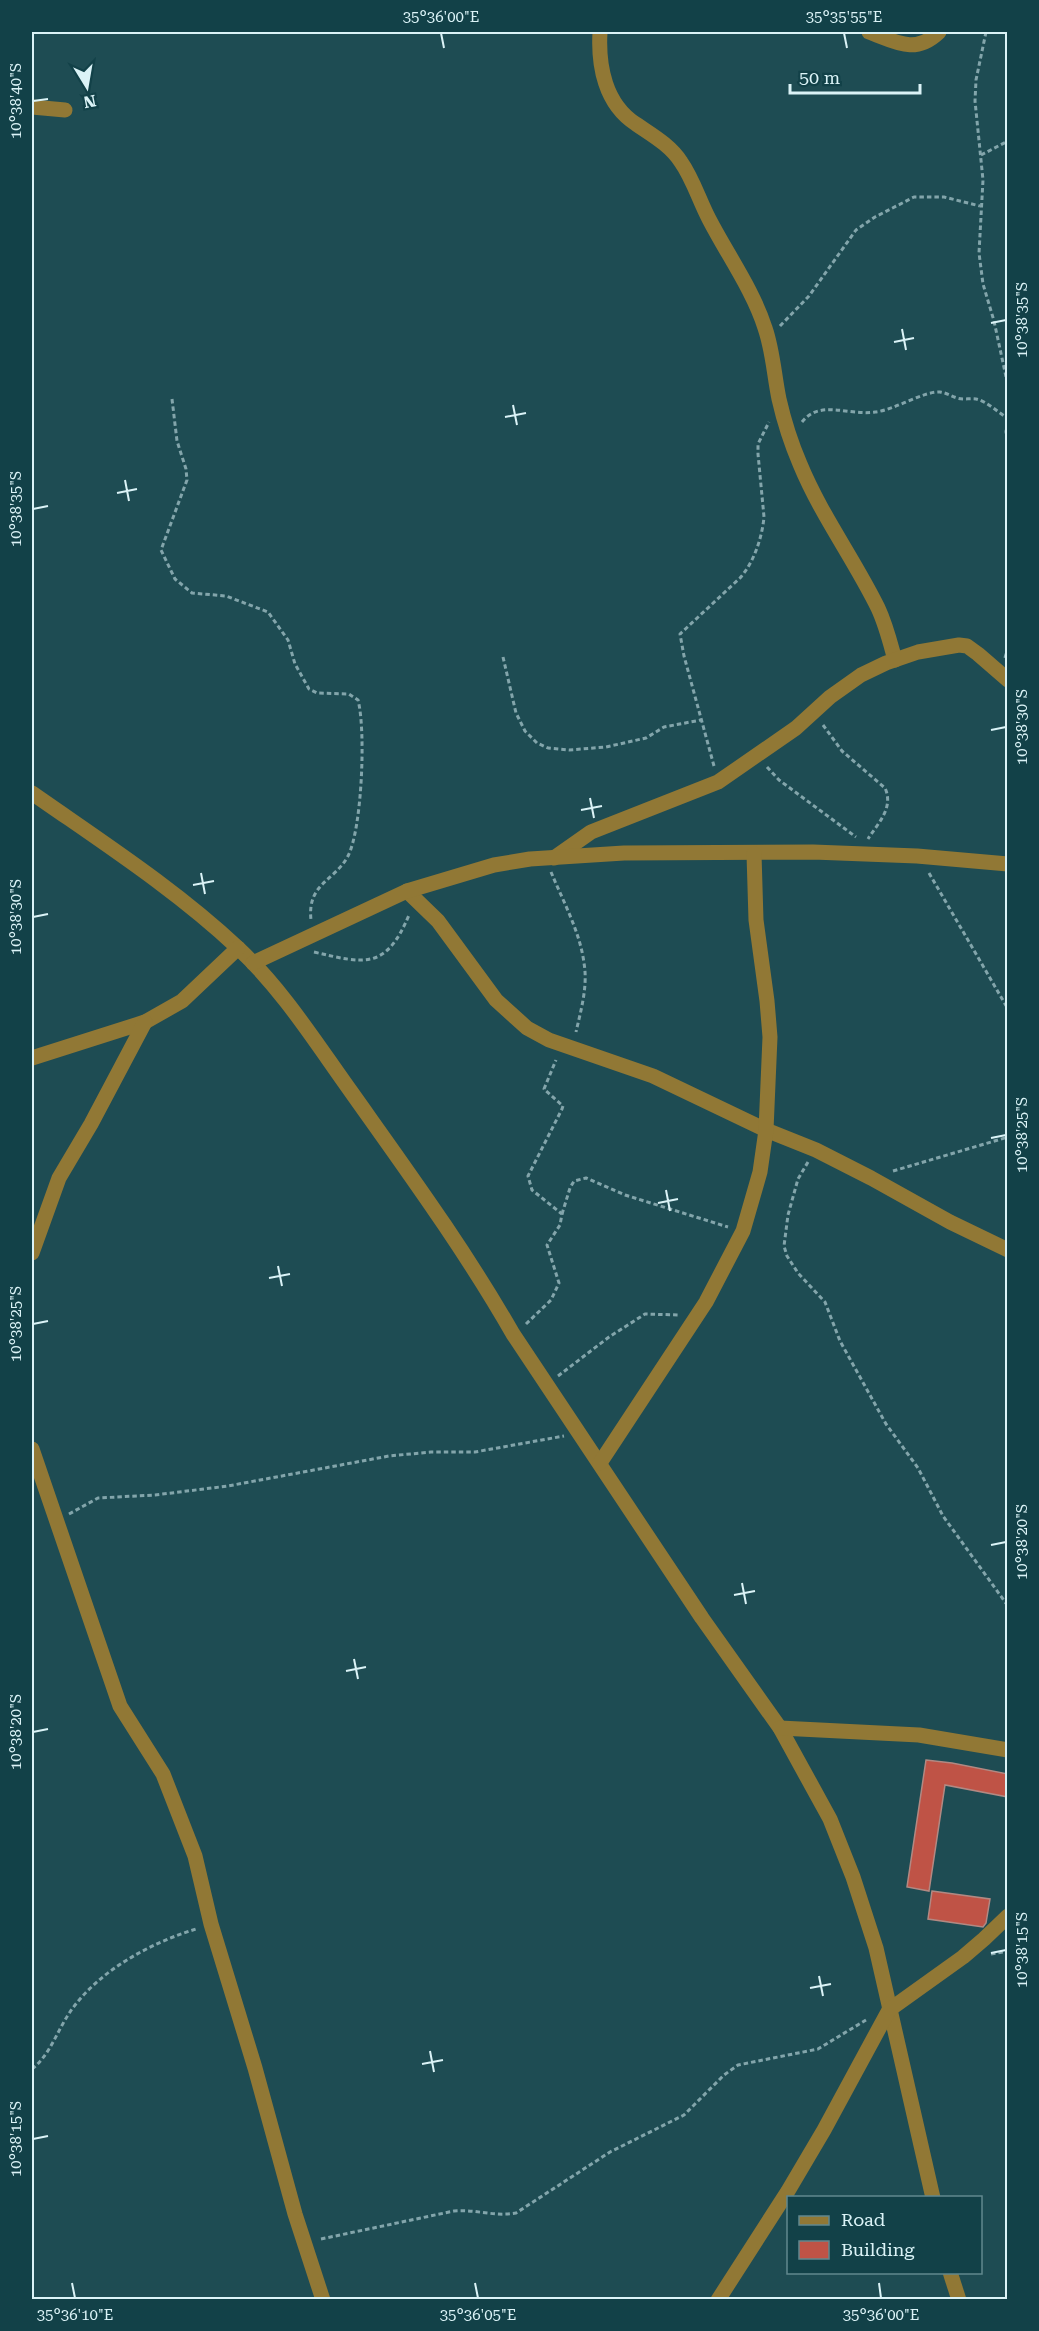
<svg xmlns="http://www.w3.org/2000/svg" width="1039" height="2331" viewBox="0 0 1039 2331" font-family="'Roboto Serif',serif">
  <rect width="100%" height="100%" fill="#1e4c53"/>
  <g fill="#bf5346" stroke="#b28983" stroke-width="1.5">
    <path d="M926,1760L952,1763L1008,1774V1797L945,1785L929,1891L907,1887Z"/>
    <path d="M932,1891L990,1899L986,1923L983,1927L928,1919Z"/>
  </g>
  <g fill="none" stroke-linecap="round" stroke-linejoin="round">
    <g stroke="#83a5ab" stroke-width="3" stroke-dasharray="4.5 3" stroke-linecap="butt">
      <path d="M986,32L976,80L975,101L983,180L979,253L983,284L994,321L1008,386"/>
      <path d="M981,155L1008,141"/>
      <path d="M780,326L809,296L856,230L875,217L914,197H944L980,206"/>
      <path d="M172,399L177,441L186,469L187,480L161,550L175,579L192,593L226,596L268,612L288,640L295,664L309,689L317,693L349,694L358,700C366,730 362,829 348,856C334,882 307,883 311,920"/>
      <path d="M1008,415L1006,432L1008,440"/>
      <path d="M802,422C820,399 848,416 875,412C895,410 923,391 940,392C947,393 951,396 957,398C963,400 970,398 976,399C986,401 998,412 1007,418"/>
      <path d="M503,657L516,713L525,731L537,743L548,748L569,750L606,747L646,738L664,727L701,720"/>
      <path d="M1005,658L1008,647"/>
      <path d="M823,725L842,751L885,788C894,808 878,823 868,839"/>
      <path d="M714,766L684,656L680,634L740,578C754,562 762,538 764,517L758,454V444L769,422"/>
      <path d="M767,767L779,780L856,837"/>
      <path d="M551,872C563,901 580,932 584,963C588,986 581,1010 576,1032"/>
      <path d="M929,873L1008,1009"/>
      <path d="M314,952C365,964 386,970 409,915"/>
      <path d="M808,1162L798,1179L788,1215L784,1246L787,1256L798,1273L825,1302L840,1341L886,1424L918,1468L943,1516L1008,1606"/>
      <path d="M893,1171L1008,1137"/>
      <path d="M562,1214L570,1188L574,1181L586,1178L625,1195L728,1227"/>
      <path d="M526,1324L551,1300L559,1283L547,1245L560,1225L562,1214L532,1190L528,1176L562,1109L563,1106L544,1089L556,1060"/>
      <path d="M558,1376L609,1337L645,1314L678,1315"/>
      <path d="M69,1514L98,1498L155,1495L228,1486L389,1456L431,1452H475L564,1436"/>
      <path d="M991,1954L1008,1951"/>
      <path d="M32,2069C50,2055 57,2031 70,2012C98,1971 150,1943 196,1929"/>
      <path d="M321,2239L454,2211C475,2209 495,2217 516,2213L610,2152L684,2115L724,2075L738,2065L818,2049L866,2020"/>
    </g>
    <g stroke="#917835" stroke-width="15">
      <path d="M600,32C598,66 605,104 636,124C652,135 670,145 681,162C693,179 699,200 709,219C727,254 753,290 765,328C773,351 774,375 779,399C784,421 791,443 800,464C821,515 854,559 878,608C886,625 890,642 895,660"/>
      <path d="M869,32C896,42 915,55 939,32"/>
      <path d="M32,107L65,110"/>
      <path d="M32,793C102,842 175,889 238,948C283,990 316,1043 352,1093C408,1172 465,1250 513,1334L702,1618L780,1728L830,1819L853,1877L876,1948L933,2198"/>
      <path d="M554,858L591,832L718,782L796,728L830,697L861,675L886,663L918,652L959,645L967,646L978,654L1008,680"/>
      <path d="M407,891L438,921L496,1000L527,1028L549,1040L653,1076L766,1130L816,1150L871,1178L950,1222L1008,1250"/>
      <path d="M253,963L407,891L494,865L530,859L624,853L813,852L917,856L1008,864"/>
      <path d="M32,1058L145,1022L182,1001L238,948"/>
      <path d="M32,1253L59,1178L91,1124L145,1022"/>
      <path d="M32,1449L120,1706L163,1774L195,1856L211,1924L255,2068L295,2214L323,2300"/>
      <path d="M600,1463L706,1302L743,1231L760,1172L766,1130L770,1037L767,1001L756,920L754,854"/>
      <path d="M780,1728L919,1735L1008,1750"/>
      <path d="M950,2272L959,2300"/>
      <path d="M718,2300L788,2191L824,2130L889,2010L963,1957L984,1939L1008,1916"/>
    </g>
  </g>
  <path fill="none" stroke="#dbf3f7" stroke-width="2" d="M441,33L444,48M844,33L847,48M33,101L48,99M991,323L1006,320M902,329L906,350M894,342L914,338M513,405L517,425M505,417L526,413M125,480L129,501M117,493L137,489M33,509L48,506M991,730L1006,727M590,798L594,818M581,810L602,806M201,873L205,894M193,885L214,881M33,917L48,914M991,1138L1006,1135M666,1190L670,1211M658,1203L678,1199M278,1266L282,1286M269,1278L290,1274M33,1324L48,1321M991,1545L1006,1542M742,1583L746,1604M734,1595L755,1591M354,1659L358,1679M346,1671L366,1667M33,1732L48,1729M991,1953L1006,1950M819,1976L823,1996M810,1988L831,1984M430,2051L434,2072M422,2064L443,2060M33,2139L48,2136M72,2283L75,2298M475,2283L478,2298M879,2283L881,2298"/>
  <rect width="1039" height="2331" fill="none" stroke="#124148" stroke-width="66"/>
  <rect x="787" y="2196" width="195" height="78" fill="#124148" stroke="#62888e" stroke-width="1.5"/>
  <rect x="799" y="2216" width="30" height="9" fill="#917835" stroke="#62888e" stroke-width="1.5"/>
  <text x="841" y="2226" font-size="18" fill="#dbf3f7">Road</text>
  <rect x="799" y="2241" width="30" height="18" fill="#bf5346" stroke="#62888e" stroke-width="1.5"/>
  <text x="841" y="2256" font-size="18" fill="#dbf3f7">Building</text>
  <g transform="translate(87 87) rotate(169)" stroke="#124148" stroke-width="4.5" paint-order="stroke">
  <path d="M0-4.5L10 22L0 15L-10 22Z" fill="#dbf3f7"/>
  <text y="-9" font-size="16" font-weight="bold" text-anchor="middle" fill="#dbf3f7">N</text>
  </g>
  <path d="M790 84v9h130v-9" fill="none" stroke="#dbf3f7" stroke-width="3"/>
  <text x="799" y="84" font-size="18" fill="#dbf3f7" stroke="#124148" stroke-width="4.5" paint-order="stroke">50 m</text>
  <rect x="33" y="33" width="973" height="2265" fill="none" stroke="#dbf3f7" stroke-width="2"/>
  <g font-size="15" text-anchor="middle" fill="#dbf3f7">
    <text x="441" y="22">35°36'00"E</text>
    <text x="844" y="22">35°35'55"E</text>
    <text transform="translate(16 101) rotate(-90)" y="5">10°38'40"S</text>
    <text transform="translate(1022 320) rotate(-90)" y="5">10°38'35"S</text>
    <text transform="translate(16 509) rotate(-90)" y="5">10°38'35"S</text>
    <text transform="translate(1022 727) rotate(-90)" y="5">10°38'30"S</text>
    <text transform="translate(16 917) rotate(-90)" y="5">10°38'30"S</text>
    <text transform="translate(1022 1135) rotate(-90)" y="5">10°38'25"S</text>
    <text transform="translate(16 1324) rotate(-90)" y="5">10°38'25"S</text>
    <text transform="translate(1022 1542) rotate(-90)" y="5">10°38'20"S</text>
    <text transform="translate(16 1732) rotate(-90)" y="5">10°38'20"S</text>
    <text transform="translate(1022 1950) rotate(-90)" y="5">10°38'15"S</text>
    <text transform="translate(16 2139) rotate(-90)" y="5">10°38'15"S</text>
    <text x="75" y="2320">35°36'10"E</text>
    <text x="478" y="2320">35°36'05"E</text>
    <text x="881" y="2320">35°36'00"E</text>
  </g>
</svg>
